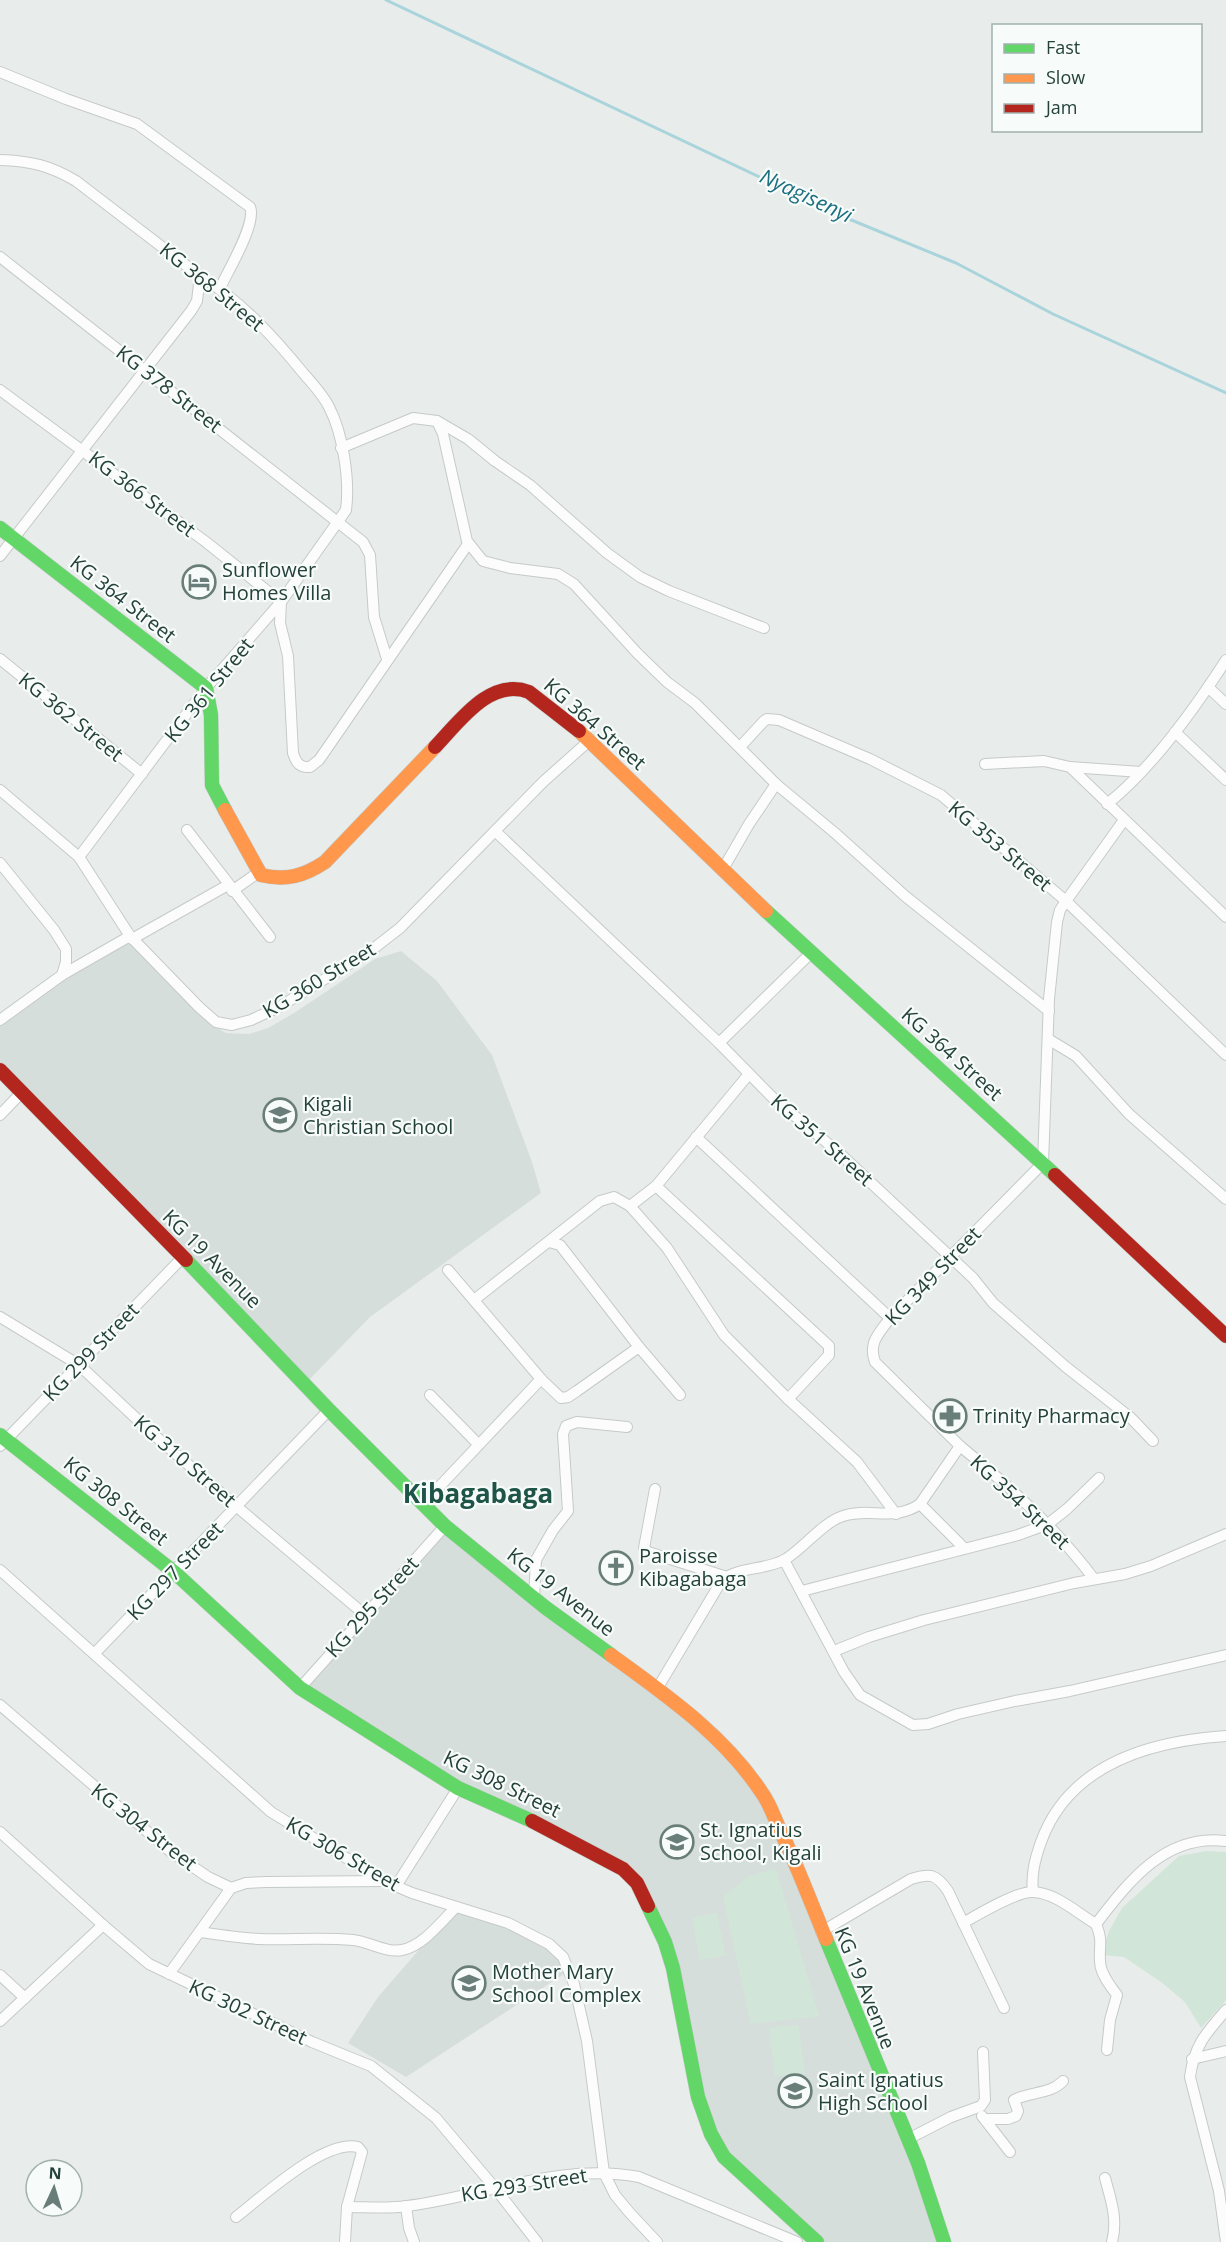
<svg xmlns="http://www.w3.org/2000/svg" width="1226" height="2242" viewBox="0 0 1226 2242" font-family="'Open Sans',sans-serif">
  <rect width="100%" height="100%" fill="#e8edeb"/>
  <g fill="#d6dedb">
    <path d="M130,936L212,1025L226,1033L249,1034L268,1028L294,1013L375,959L401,951L437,981L492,1055L532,1162L541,1193L370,1317L305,1384L0,1069V1023Z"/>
    <path d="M445,1526L715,1736L764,1795L942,2242H814L717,2147L673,1968L637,1883L458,1788L300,1688Z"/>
    <path d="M456,1907L549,1944L570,1970L406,2077L348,2043L378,1997Z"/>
  </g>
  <g fill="#d1e6d8">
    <path d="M1206,1851L1226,1852V2000L1201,2028L1185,2002L1161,1982L1124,1957L1101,1955L1109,1931L1122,1908L1179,1856Z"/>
    <path d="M776,1869L819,2016L751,2024L723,1897L749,1876Z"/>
    <path d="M717,1913L725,1955L700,1960L692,1918Z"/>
    <path d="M798,2025L805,2073L775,2076L769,2028Z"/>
  </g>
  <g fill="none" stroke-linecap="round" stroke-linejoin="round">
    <path stroke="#a9d4db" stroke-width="3" d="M386,0L844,217L956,263L1053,314L1226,393"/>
    <g stroke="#c5cac8" stroke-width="12">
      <g id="street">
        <path d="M0,72L66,99L137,124L250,207C257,223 228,271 220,288"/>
        <path d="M0,160C30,161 49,165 76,181L200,276C241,301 274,337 304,374C313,384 323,395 329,407C343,434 350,480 346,510L281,602L206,688L79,857"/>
        <path d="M0,257L363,542L370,555L374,617L387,659"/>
        <path d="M0,390L206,542L281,602L280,623L288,656L293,753C296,762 299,768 310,767L319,760L468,544"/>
        <path d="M437,421L468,439L495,461L530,485L607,553L640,577L669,591L764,628"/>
        <path d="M341,448L413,418L437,421L443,434L467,541L483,561L510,568L558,574L574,584L638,654L667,682L695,703L776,784L835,833L905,896L1049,1011"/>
        <path d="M0,556L191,311L197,301L200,276"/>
        <path d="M0,659L142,774"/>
        <path d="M1208,687L1226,704"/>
        <path d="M1175,732L1226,780"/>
        <path d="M740,747L764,721L767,719L779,720L870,759L941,795L1066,901L1226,1055"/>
        <path d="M985,764L1044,761L1070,767L1141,772"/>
        <path d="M1070,767L1226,917"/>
        <path d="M0,790L79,857L130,936L199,1007L216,1022L232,1025L251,1020L279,1007L369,952L400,928L543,782L590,740"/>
        <path d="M1107,804C1153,768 1195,708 1226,660"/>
        <path d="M187,830L270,937"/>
        <path d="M495,831L719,1043L773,1098L837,1151L973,1278L993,1303L1066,1367L1131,1418L1153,1441"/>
        <path d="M0,863L54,930L66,949V962L62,975"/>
        <path d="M723,869L749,824L776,784"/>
        <path d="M232,891L259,872"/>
        <path d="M132,939L228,885"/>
        <path d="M0,1020L62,975L130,936"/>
        <path d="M1048,1039L1076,1056L1129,1114L1226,1199"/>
        <path d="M719,1043L812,952"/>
        <path d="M0,1115L21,1093"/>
        <path d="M696,1137L890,1318"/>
        <path d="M656,1186L829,1346V1355L788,1399"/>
        <path d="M630,1206L656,1186L749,1074"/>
        <path d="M549,1242L560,1245L639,1347L680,1395"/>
        <path d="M448,1270L541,1379L561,1398L568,1397L577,1391L639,1347"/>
        <path d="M474,1300L600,1201L614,1197L630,1206L667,1248L724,1335L788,1399L857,1462L896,1514"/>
        <path d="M0,1317L79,1365L154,1435L236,1506L364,1614"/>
        <path d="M430,1395L478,1444"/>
        <path d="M0,1446L183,1257"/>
        <path d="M960,1446L875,1362C868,1342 879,1334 890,1318L1043,1163L1049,999L1057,922L1060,910L1066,901L1124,820"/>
        <path d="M655,1489L644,1548L648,1552L727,1577"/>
        <path d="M423,1504L541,1379"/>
        <path d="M920,1504L964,1548"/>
        <path d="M784,1560L844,1672L860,1695L913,1725L928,1724L958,1714L1015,1701L1070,1691L1226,1655"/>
        <path d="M0,1570L271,1812L384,1881L412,1893L508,1923L549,1944L563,1957L574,1984L587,2041L604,2173L615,2195L629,2212L657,2242"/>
        <path d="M802,1591L1018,1535L1048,1524L1067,1509L1099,1478"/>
        <path d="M534,1598L536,1560L553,1530L568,1511L563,1434L566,1426L577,1422L627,1427"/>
        <path d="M834,1651L869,1637L924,1620L1074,1583L1125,1574L1151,1566L1226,1534"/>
        <path d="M95,1653L329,1410"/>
        <path d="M300,1688L445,1526"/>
        <path d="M657,1689L722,1580C739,1567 765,1570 784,1560C801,1551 823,1522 843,1516C870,1507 894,1522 920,1504L960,1446C1009,1486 1056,1528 1094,1579"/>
        <path d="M0,1705L171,1852L208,1877L231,1888L246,1883L266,1882L384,1881"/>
        <path d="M0,1832L103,1925L149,1964L312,2042L371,2066L436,2118L495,2188L537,2242"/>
        <path d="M396,1886L458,1788"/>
        <path d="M1033,1892C1031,1874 1035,1859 1041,1842C1069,1764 1151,1741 1226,1736"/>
        <path d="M963,1923C977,1915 1017,1891 1033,1892C1056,1893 1077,1913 1096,1924"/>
        <path d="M201,1932C221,1935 240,1938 260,1939C291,1940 322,1937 353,1940C370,1942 386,1953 402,1950C423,1946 442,1921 456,1907"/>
        <path d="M821,1932L911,1879C931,1873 936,1874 948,1891L1004,2008"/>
        <path d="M169,1974L231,1888"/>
        <path d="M0,1975L25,1998"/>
        <path d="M0,2021L103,1925"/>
        <path d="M1107,2050L1110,2020L1117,1995C1110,1986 1100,1973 1100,1961C1099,1944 1103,1941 1096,1924C1129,1881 1166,1833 1226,1841"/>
        <path d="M1192,2059L1226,2051"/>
        <path d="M982,2116L1010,2152"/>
        <path d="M985,2119H1008L1016,2116L1018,2111L1014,2100C1030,2091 1050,2095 1063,2081"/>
        <path d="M908,2139L951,2117L981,2106L985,2100L983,2052"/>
        <path d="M1105,2178C1111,2200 1118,2219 1112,2242"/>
        <path d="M406,2206L409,2228L414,2242"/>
        <path d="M347,2207C367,2207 388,2209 407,2206C485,2196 560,2162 639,2177L797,2242"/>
        <path d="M236,2217C262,2197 324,2139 358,2147L362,2152L347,2207L345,2242"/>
        <path d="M1226,2242L1219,2191L1190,2077C1194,2046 1206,2033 1226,2010"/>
      </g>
    </g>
    <g stroke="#c3cbc8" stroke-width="15">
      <g id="fast">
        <path d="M0,528L206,688L211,715L212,785L225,810"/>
        <path d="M766,911L1055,1175"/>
        <path d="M186,1260L329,1410L445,1526L546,1608L611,1655"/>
        <path d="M0,1435L174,1572L300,1688L458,1788L532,1821"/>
        <path d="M648,1906L665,1942L673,1968L698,2097L711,2134L724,2157L817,2242"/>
        <path d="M826,1939L918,2163L944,2242"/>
      </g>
    </g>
    <g stroke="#c3cbc8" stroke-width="15">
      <g id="slow">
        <path d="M579,731L766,911"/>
        <path d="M225,810L261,875C286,881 304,876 325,862L435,747"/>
        <path d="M611,1655C666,1695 724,1735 762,1793C770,1804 774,1817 780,1830C797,1865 811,1903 826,1939"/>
      </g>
    </g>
    <g stroke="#c3cbc8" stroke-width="15">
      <g id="jam">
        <path d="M435,747C459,722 490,677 529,692L579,731"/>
        <path d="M0,1070L186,1260"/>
        <path d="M1055,1175L1226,1336"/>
        <path d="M532,1821L623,1869L637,1883L648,1906"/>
      </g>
    </g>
    <use href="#street" stroke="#fcfcfc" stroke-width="10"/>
    <use href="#fast" stroke="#63d668" stroke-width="14"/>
    <use href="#slow" stroke="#ff974d" stroke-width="14"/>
    <use href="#jam" stroke="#b3261e" stroke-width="14"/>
  </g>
  <defs>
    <g id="hotel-ring" transform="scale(1.725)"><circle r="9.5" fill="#f7fbf9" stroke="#697e78" stroke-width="1.5"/><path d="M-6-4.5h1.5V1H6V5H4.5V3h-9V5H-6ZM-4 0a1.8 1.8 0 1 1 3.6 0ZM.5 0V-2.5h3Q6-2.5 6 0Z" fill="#697e78"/></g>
    <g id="school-ring" transform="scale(1.725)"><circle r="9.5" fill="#f7fbf9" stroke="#697e78" stroke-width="1.5"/><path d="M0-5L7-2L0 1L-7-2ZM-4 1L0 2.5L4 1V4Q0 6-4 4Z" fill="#697e78"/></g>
    <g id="pharmacy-ring" transform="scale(1.725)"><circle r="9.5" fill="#f7fbf9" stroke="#697e78" stroke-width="1.5"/><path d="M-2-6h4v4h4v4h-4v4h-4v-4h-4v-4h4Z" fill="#697e78"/></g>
    <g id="church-ring" transform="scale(1.725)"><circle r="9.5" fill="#f7fbf9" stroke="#697e78" stroke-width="1.5"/><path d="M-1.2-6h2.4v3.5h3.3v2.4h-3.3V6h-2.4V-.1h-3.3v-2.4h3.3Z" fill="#697e78"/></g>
  </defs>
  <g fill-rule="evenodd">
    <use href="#hotel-ring" x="199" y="582"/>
    <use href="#school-ring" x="280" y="1115"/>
    <use href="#pharmacy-ring" x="950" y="1416"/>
    <use href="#church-ring" x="616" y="1568"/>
    <use href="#school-ring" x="677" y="1842"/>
    <use href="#school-ring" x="469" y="1983"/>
    <use href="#school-ring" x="795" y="2091"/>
  </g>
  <g text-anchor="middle" stroke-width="4.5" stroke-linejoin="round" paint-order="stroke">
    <g font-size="20" fill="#24423a" stroke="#f7fbf9">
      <text transform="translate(212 287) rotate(39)" y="7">KG 368 Street</text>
      <text transform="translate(169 389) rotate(38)" y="7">KG 378 Street</text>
      <text transform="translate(142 494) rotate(37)" y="7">KG 366 Street</text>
      <text transform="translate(123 599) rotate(38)" y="7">KG 364 Street</text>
      <text transform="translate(209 690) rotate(-51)" y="7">KG 361 Street</text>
      <text transform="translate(71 717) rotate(39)" y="7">KG 362 Street</text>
      <text transform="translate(595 724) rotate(41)" y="7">KG 364 Street</text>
      <text transform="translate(1000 846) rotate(40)" y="7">KG 353 Street</text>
      <text transform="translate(319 980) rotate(-31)" y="7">KG 360 Street</text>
      <text transform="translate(952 1054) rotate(42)" y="7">KG 364 Street</text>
      <text transform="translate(822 1140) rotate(41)" y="7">KG 351 Street</text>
      <text transform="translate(212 1259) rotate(45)" y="7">KG 19 Avenue</text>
      <text transform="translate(933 1276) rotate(-46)" y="7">KG 349 Street</text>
      <text transform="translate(91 1352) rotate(-46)" y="7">KG 299 Street</text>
      <text transform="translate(185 1461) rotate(41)" y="7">KG 310 Street</text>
      <text transform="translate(116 1501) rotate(39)" y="7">KG 308 Street</text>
      <text transform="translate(1020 1502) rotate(43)" y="7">KG 354 Street</text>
      <text transform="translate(175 1571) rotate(-46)" y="7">KG 297 Street</text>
      <text transform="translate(561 1592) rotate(38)" y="7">KG 19 Avenue</text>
      <text transform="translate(372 1607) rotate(-48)" y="7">KG 295 Street</text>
      <text transform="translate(502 1784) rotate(26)" y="7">KG 308 Street</text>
      <text transform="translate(144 1827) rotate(38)" y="7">KG 304 Street</text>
      <text transform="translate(343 1854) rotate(30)" y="7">KG 306 Street</text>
      <text transform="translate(865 1988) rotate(68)" y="7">KG 19 Avenue</text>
      <text transform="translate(248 2012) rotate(25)" y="7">KG 302 Street</text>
      <text transform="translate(524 2185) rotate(-9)" y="7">KG 293 Street</text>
    </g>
    <g font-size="20" fill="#24423a" stroke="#f7fbf9" text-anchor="start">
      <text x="222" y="577">Sunflower<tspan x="222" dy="23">Homes Villa</tspan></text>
      <text x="303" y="1111">Kigali<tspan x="303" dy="23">Christian School</tspan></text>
      <text x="973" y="1423">Trinity Pharmacy</text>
      <text x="639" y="1563">Paroisse<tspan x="639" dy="23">Kibagabaga</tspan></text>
      <text x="700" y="1837">St. Ignatius<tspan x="700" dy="23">School, Kigali</tspan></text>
      <text x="492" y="1979">Mother Mary<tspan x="492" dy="23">School Complex</tspan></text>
      <text x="818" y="2087">Saint Ignatius<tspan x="818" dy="23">High School</tspan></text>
    </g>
    <g font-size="21" font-style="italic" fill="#1c6f80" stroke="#f7fbf9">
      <text transform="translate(806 196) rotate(25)" y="7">Nyagisenyi</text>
    </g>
    <g font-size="26" font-weight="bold" fill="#1f5548" stroke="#f7fbf9">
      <text x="478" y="1503">Kibagabaga</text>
    </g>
  </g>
  <rect x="992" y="24" width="210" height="108" fill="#f7fbf9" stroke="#a3b1ad" stroke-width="1.5"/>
  <rect x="1004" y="44" width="30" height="9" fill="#63d668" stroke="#a3b1ad" stroke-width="1.5"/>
  <text x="1046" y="54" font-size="18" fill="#24423a">Fast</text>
  <rect x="1004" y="74" width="30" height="9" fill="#ff974d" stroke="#a3b1ad" stroke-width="1.5"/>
  <text x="1046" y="84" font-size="18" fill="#24423a">Slow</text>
  <rect x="1004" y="104" width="30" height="9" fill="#b3261e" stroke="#a3b1ad" stroke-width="1.5"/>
  <text x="1046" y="114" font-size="18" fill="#24423a">Jam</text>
  <g transform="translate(54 2188) rotate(4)"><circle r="28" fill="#f7fbf9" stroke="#a3b1ad" stroke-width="1.5"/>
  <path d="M0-4.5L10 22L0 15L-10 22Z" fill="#697e78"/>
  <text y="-9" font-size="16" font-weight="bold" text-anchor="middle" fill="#24423a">N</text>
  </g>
</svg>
